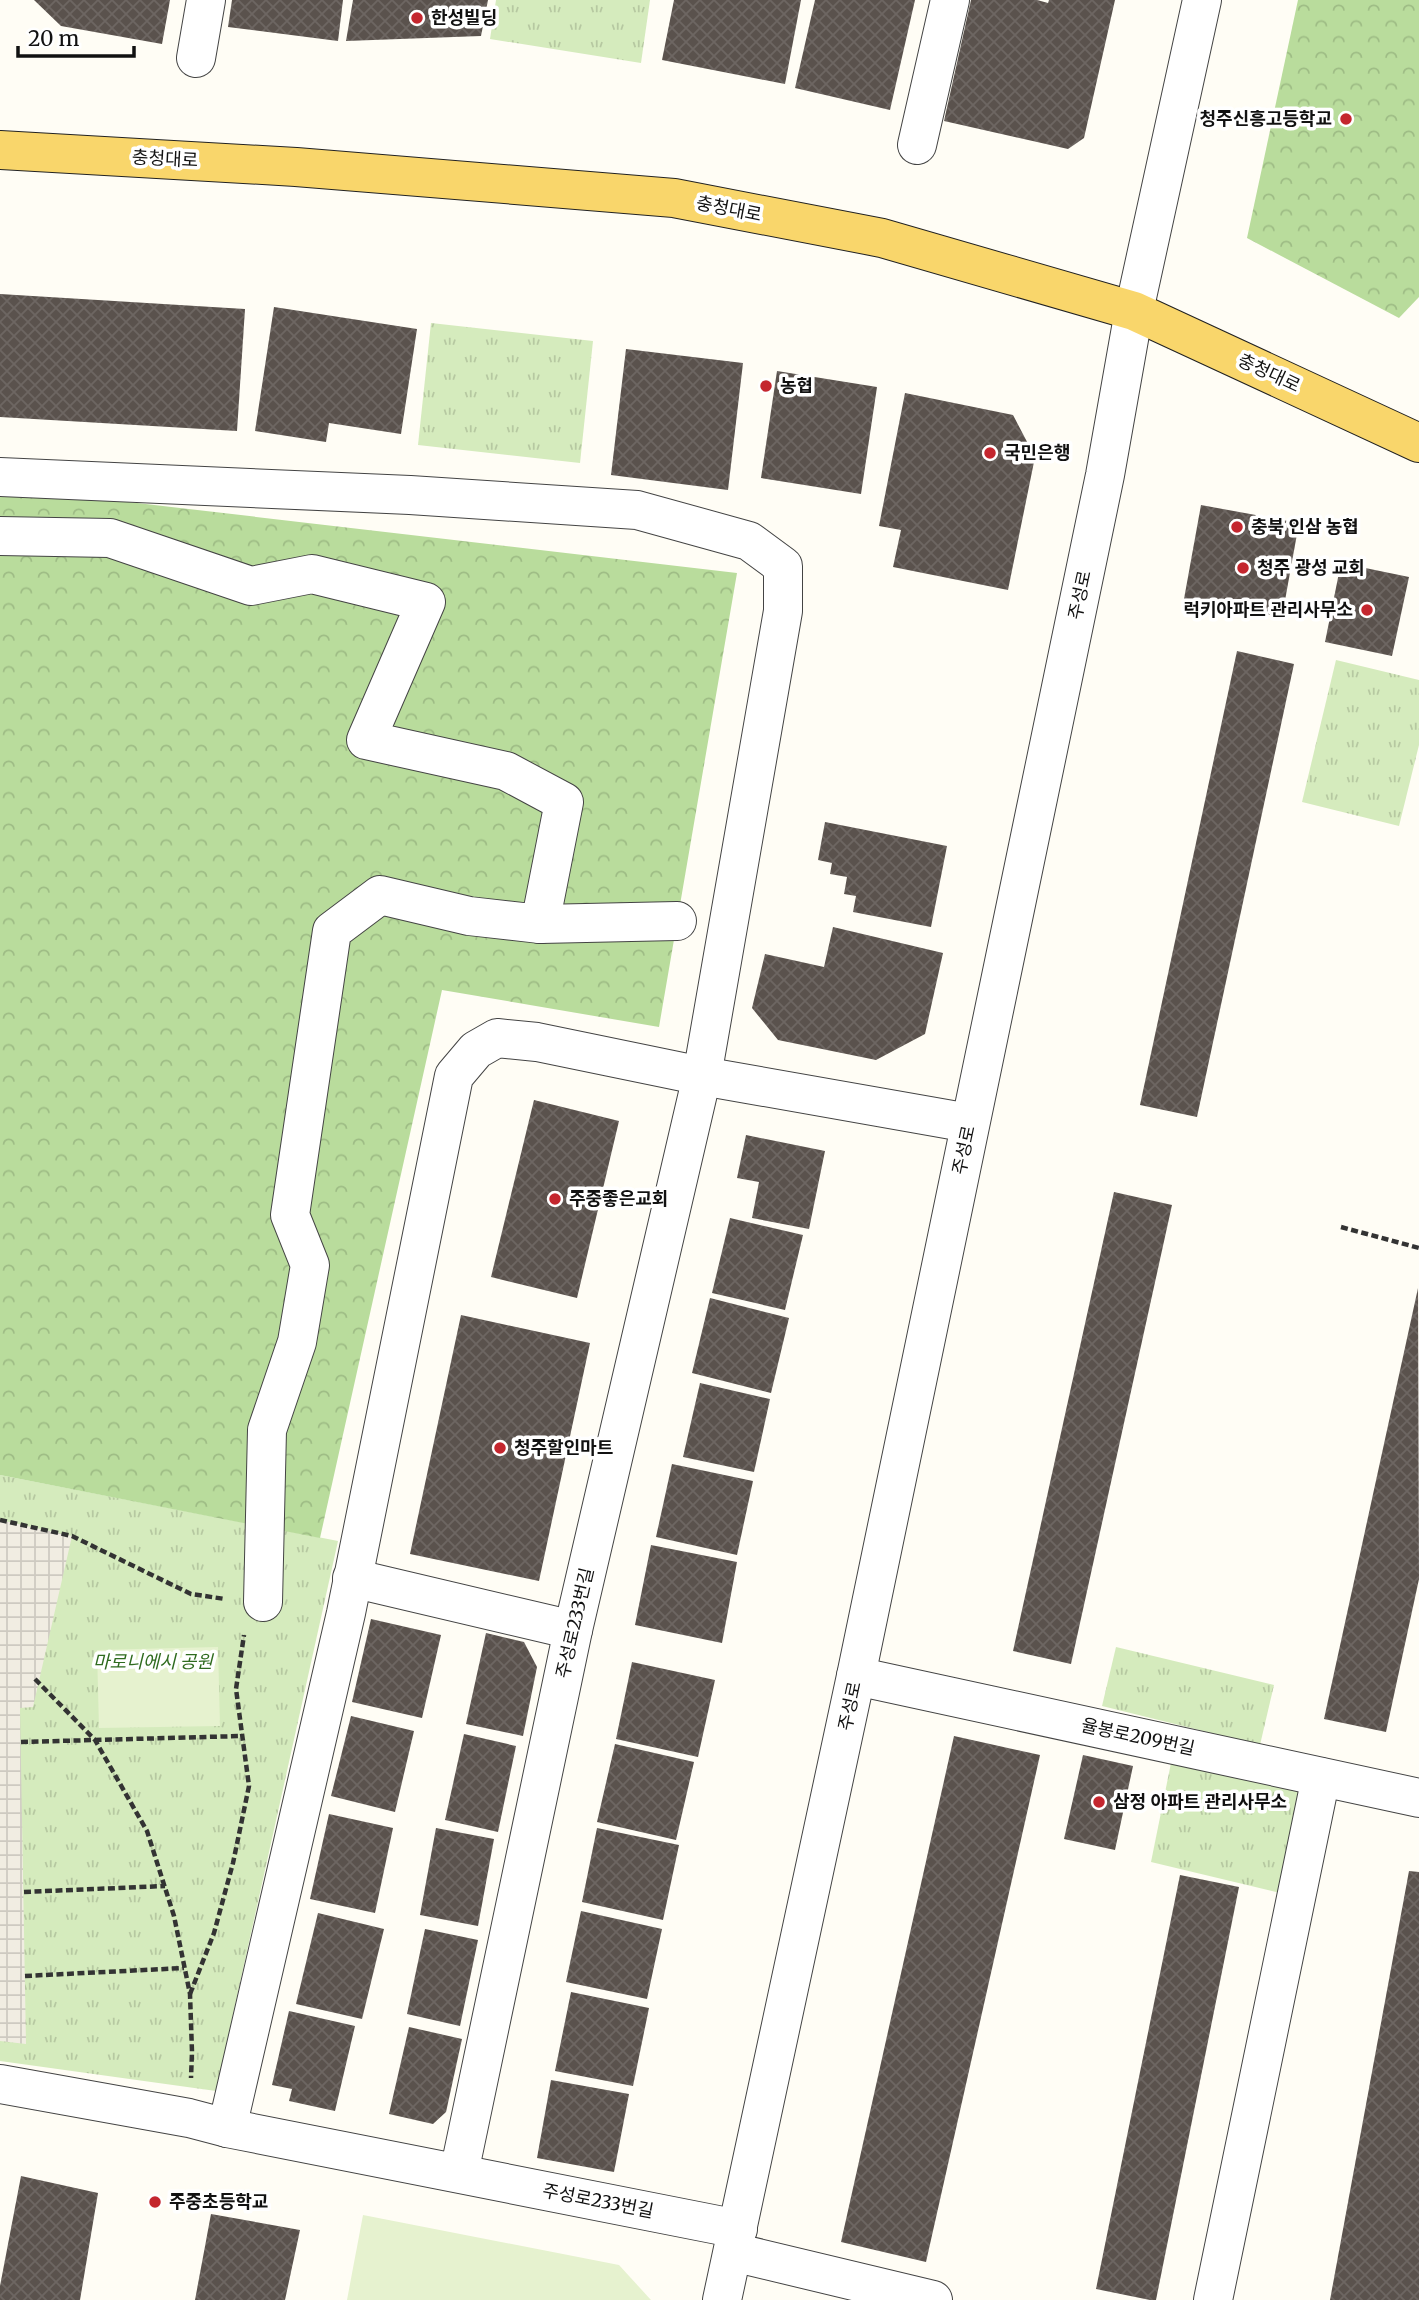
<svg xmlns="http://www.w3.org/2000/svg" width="1419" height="2300" viewBox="0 0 1419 2300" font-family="Merriweather,'Noto Sans KR',serif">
  <defs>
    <pattern id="grass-tufts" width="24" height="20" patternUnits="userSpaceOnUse" patternTransform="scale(1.75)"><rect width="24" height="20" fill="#d5ebbd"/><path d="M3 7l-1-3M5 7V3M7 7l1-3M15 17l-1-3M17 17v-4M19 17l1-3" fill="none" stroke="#b6c8a1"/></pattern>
    <pattern id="forest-crowns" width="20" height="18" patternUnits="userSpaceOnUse" patternTransform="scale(1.75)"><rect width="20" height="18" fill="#b9dc9c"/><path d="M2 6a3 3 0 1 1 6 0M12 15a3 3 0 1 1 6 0" fill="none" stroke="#9ebc85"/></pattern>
    <pattern id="plaza-grid" width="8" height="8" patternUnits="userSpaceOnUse" patternTransform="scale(1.75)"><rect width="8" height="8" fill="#f1ede2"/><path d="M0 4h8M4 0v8" fill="none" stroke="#cecac1"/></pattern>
    <pattern id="building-cross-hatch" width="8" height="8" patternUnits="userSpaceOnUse" patternTransform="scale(1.75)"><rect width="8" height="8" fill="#5a524d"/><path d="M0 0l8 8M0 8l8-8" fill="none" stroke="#6d6662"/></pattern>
  </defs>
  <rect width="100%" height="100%" fill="#fffdf5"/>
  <g fill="url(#grass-tufts)">
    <path d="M496,0H650L641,63L490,39Z"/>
    <path d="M431,323L593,341L580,463L418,445Z"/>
    <path d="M1336,660L1419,680V745L1399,826L1302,802Z"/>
    <path d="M0,1475L338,1541L216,2091L0,2061Z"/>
    <path d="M1116,1647L1274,1685L1260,1745L1102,1706Z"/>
    <path d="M1172,1758L1304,1787L1280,1893L1151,1862Z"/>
  </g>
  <g fill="url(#forest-crowns)">
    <path d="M1298,0H1419V297L1399,318L1247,238Z"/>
    <path d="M0,487L737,573L659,1027L442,990L320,1538L0,1475Z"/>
  </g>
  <g fill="#e6f2cf">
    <path d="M218,1647L220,1726L99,1728L97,1650Z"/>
    <path d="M363,2215L619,2265L651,2300H347Z"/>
  </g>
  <path fill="url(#plaza-grid)" d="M0,1520L72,1536L33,1707L20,1708L26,2044L0,2041Z"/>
  <g fill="url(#building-cross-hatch)">
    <path d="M34,0H170L162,44L61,26Z"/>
    <path d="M232,0H343L338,41L228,27Z"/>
    <path d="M353,0H488L481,36L346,41Z"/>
    <path d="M674,0H801L785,84L662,60Z"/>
    <path d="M815,0H915L890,110L795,88Z"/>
    <path d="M971,0H1037L1048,3L1049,0H1115L1084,138L1068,149L944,121Z"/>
    <path d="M0,294L245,309L237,431L0,417Z"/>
    <path d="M274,307L417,329L401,434L329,423L326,442L255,431Z"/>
    <path d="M626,349L743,363L728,490L611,475Z"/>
    <path d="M777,371L877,387L861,494L761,478Z"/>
    <path d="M905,393L1013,415L1035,457L1008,590L893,567L901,530L879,526Z"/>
    <path d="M1201,505L1299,523L1282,617L1184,599Z"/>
    <path d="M1341,563L1409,577L1392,656L1325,642Z"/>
    <path d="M1237,651L1294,664L1197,1117L1140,1105Z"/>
    <path d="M825,822L947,846L931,927L853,912L856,896L844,894L847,877L830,874L832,863L818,860Z"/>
    <path d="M833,927L943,953L925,1034L876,1060L778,1040L752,1008L765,954L824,967Z"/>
    <path d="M534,1100L619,1121L577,1298L491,1277Z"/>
    <path d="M746,1135L825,1151L809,1229L752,1218L759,1182L737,1178Z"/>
    <path d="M1114,1192L1172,1205L1071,1664L1013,1651Z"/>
    <path d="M730,1218L803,1235L785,1310L712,1293Z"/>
    <path d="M1418,1288L1419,1579L1386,1732L1324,1719Z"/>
    <path d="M710,1298L789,1318L771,1393L692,1373Z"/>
    <path d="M461,1315L590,1343L539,1581L410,1554Z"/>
    <path d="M700,1383L770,1399L754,1472L683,1457Z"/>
    <path d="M672,1464L753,1481L737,1555L656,1537Z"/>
    <path d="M651,1545L737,1562L722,1643L635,1625Z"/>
    <path d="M371,1619L441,1635L422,1718L352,1702Z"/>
    <path d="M486,1633L524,1642L537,1667L523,1736L466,1724Z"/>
    <path d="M632,1662L715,1680L698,1757L616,1739Z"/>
    <path d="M351,1716L414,1731L395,1812L331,1796Z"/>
    <path d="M464,1734L516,1746L498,1832L445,1820Z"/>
    <path d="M954,1736L1040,1755L926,2262L841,2242Z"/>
    <path d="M615,1744L694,1762L676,1840L597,1822Z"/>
    <path d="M1083,1755L1133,1766L1115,1850L1064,1839Z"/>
    <path d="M329,1814L393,1828L375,1913L310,1899Z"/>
    <path d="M436,1828L494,1839L478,1926L420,1915Z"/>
    <path d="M597,1828L679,1845L663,1920L582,1902Z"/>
    <path d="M1409,1871L1419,1872V2300H1330Z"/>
    <path d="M1180,1875L1239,1887L1156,2300H1150L1096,2289Z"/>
    <path d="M581,1911L662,1929L647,1999L566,1982Z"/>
    <path d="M318,1913L384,1929L362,2019L296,2004Z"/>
    <path d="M425,1929L478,1940L460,2026L407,2014Z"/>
    <path d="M571,1992L649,2008L633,2086L555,2071Z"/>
    <path d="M289,2011L355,2026L335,2111L289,2101L292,2089L272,2085Z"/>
    <path d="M409,2027L462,2039L446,2112L433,2124L389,2114Z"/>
    <path d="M551,2080L629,2094L614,2172L537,2158Z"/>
    <path d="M21,2176L98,2193L80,2300H0V2286Z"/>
    <path d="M211,2214L300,2230L285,2300H195Z"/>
  </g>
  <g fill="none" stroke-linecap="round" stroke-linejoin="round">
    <g stroke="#444" stroke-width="40">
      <g id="minor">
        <path d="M196,58L206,0"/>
        <path d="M917,145L950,0"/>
        <path d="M0,477L410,495L637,510L749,541L783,566V611L702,1076L573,1630L459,2173"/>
        <path d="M0,536L110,538L251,586L312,574L426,602L366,740L506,771L564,802L540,924L469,916L380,895L332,931L290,1215L310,1265L297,1342L267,1430L263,1602"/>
        <path d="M540,924L677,921"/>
        <path d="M352,1578L573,1630"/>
        <path d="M856,1676L1419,1798"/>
        <path d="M0,2084L189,2118L227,2128L738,2229"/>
        <path d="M227,2128L346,1613L454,1076L476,1050L497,1038L537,1042L702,1076L969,1123"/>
        <path d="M733,2252L933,2300"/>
        <path d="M722,2300L856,1676L1105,475L1134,311L1202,0"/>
        <path d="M1213,2300L1321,1777"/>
      </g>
    </g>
    <g stroke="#222" stroke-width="40">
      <path id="major" d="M0,150L296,167L674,198L882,238L1134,311L1419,443"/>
    </g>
    <g stroke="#333" stroke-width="4.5" stroke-dasharray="7 3.5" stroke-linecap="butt">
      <path d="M1341,1227L1419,1248"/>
      <path d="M0,1520L72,1536L191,1594L225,1599"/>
      <path d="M35,1679L95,1740L147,1831L174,1916L190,1994L192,2052L191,2078"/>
      <path d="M21,1742L242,1736"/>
      <path d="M24,1892L165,1886"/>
      <path d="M25,1976L184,1968"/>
      <path d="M190,1994L214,1933L233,1863L249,1786L236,1689L244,1635"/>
    </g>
    <use href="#minor" stroke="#fff" stroke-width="38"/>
    <use href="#major" stroke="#f9d66b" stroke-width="38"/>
  </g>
  <g fill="#c4262e" stroke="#fff" stroke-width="2.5">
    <circle cx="417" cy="18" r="7"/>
    <circle cx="1346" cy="119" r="7"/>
    <circle cx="766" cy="386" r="7"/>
    <circle cx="990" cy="453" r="7"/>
    <circle cx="1237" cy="527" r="7"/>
    <circle cx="1243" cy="568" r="7"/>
    <circle cx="1367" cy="610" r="7"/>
    <circle cx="555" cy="1199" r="7"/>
    <circle cx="500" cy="1448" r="7"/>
    <circle cx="1099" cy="1802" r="7"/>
    <circle cx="155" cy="2202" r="7"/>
  </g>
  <g text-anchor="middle" stroke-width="7" stroke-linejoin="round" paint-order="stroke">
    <g font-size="18" font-weight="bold" fill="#111" stroke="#fff" text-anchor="start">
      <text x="431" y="24">한성빌딩</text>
      <text x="1332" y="125" text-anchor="end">청주신흥고등학교</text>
      <text x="780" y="392">농협</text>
      <text x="1004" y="459">국민은행</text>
      <text x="1251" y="533">충북 인삼 농협</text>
      <text x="1257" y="574">청주 광성 교회</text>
      <text x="1353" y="616" text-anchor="end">럭키아파트 관리사무소</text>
      <text x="569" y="1205">주중좋은교회</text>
      <text x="514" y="1454">청주할인마트</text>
      <text x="1113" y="1808">삼정 아파트 관리사무소</text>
      <text x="169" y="2208">주중초등학교</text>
    </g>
    <g font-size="18" fill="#111" stroke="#fff">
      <text transform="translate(165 159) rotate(3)" y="6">충청대로</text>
      <text transform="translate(729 209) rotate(11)" y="6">충청대로</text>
      <text transform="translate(1269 373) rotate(25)" y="6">충청대로</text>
      <text transform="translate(1080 595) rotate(-78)" y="6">주성로</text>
      <text transform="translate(964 1150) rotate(-78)" y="6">주성로</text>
      <text transform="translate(575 1623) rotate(-77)" y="6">주성로233번길</text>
      <text transform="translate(850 1706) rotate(-78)" y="6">주성로</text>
      <text transform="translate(1138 1737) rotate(12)" y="6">율봉로209번길</text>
      <text transform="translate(598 2201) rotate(11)" y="6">주성로233번길</text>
    </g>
    <g font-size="18" font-style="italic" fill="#2f6b1f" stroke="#fff">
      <text x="153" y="1668">마로니에시 공원</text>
    </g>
  </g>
  <path d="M18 46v10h116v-10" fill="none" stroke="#111111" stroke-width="3.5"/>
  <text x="28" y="46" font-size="21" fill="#111111" stroke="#ffffff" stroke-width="5" paint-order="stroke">20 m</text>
</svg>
